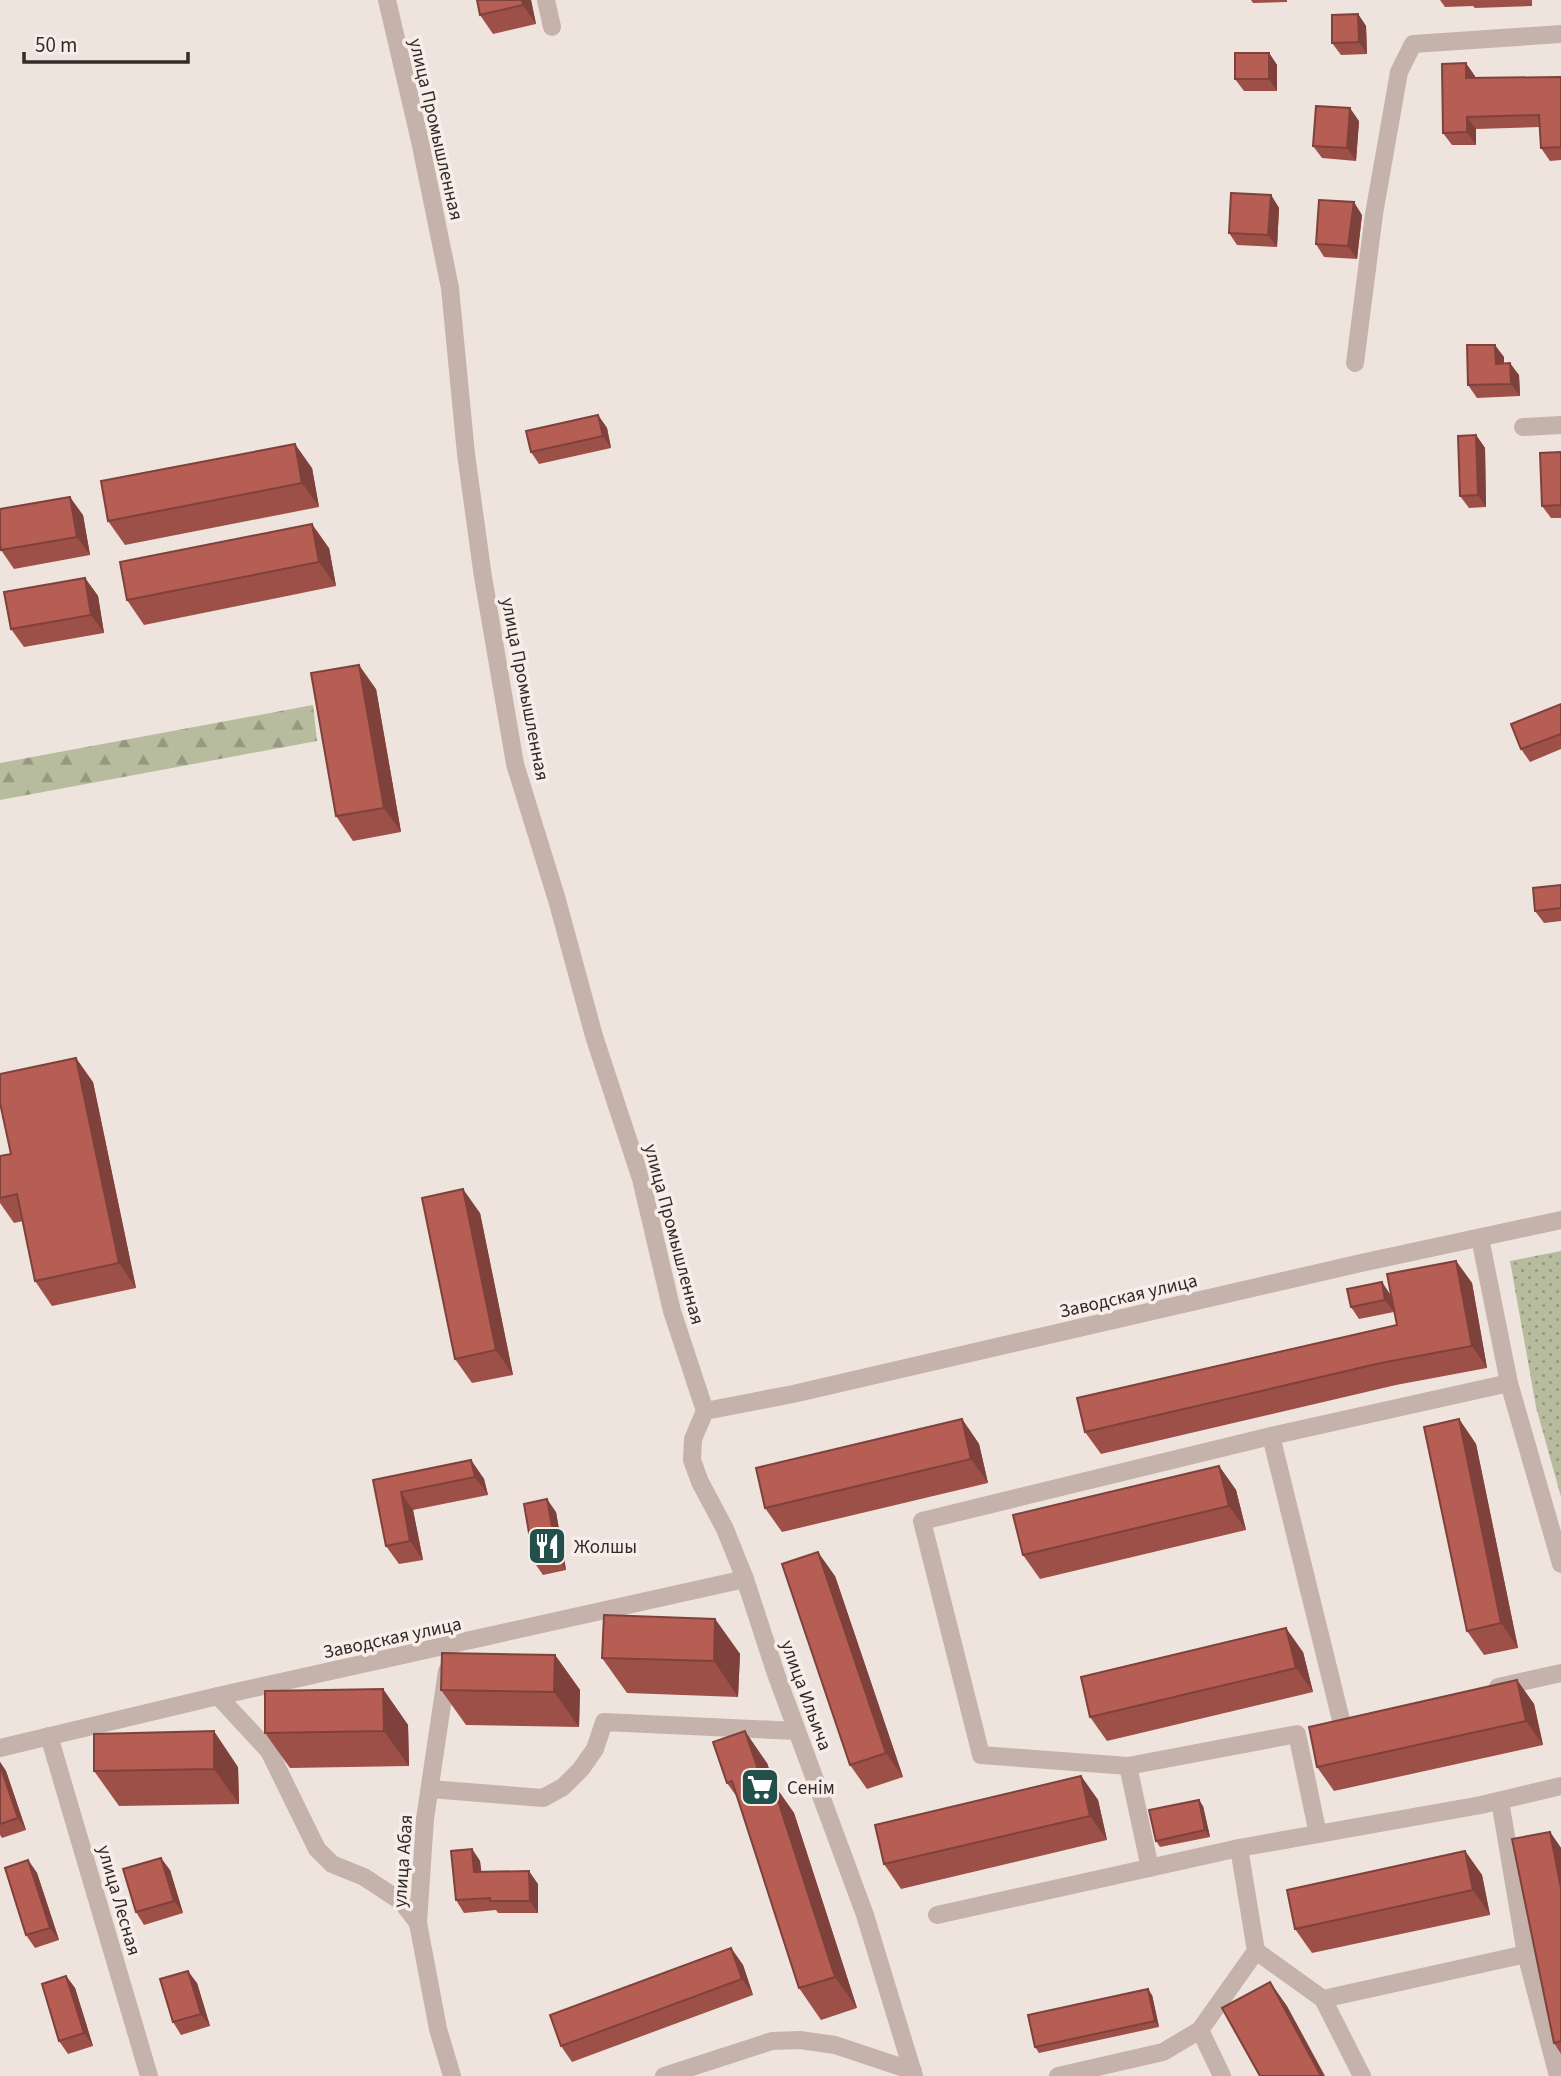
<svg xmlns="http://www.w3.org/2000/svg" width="1561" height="2076" viewBox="0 0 1561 2076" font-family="'Source Sans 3',sans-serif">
  <defs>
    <pattern id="grass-dots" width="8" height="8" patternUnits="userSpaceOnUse" patternTransform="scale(1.75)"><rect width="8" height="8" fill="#b7bc9f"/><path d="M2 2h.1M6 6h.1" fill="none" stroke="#969982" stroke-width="1.8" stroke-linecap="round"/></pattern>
    <pattern id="forest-firs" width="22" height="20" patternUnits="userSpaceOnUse" patternTransform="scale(1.75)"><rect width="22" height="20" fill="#b7bc9f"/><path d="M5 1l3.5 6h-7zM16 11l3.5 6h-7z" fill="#969982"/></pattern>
  </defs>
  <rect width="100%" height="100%" fill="#efe4dd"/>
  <path fill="url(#grass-dots)" d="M1561,1251V1497L1536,1407L1510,1261Z"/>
  <path fill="url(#forest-firs)" d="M313,705L317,741L0,800V763Z"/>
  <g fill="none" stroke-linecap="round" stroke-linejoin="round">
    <g stroke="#c5b3ab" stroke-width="18">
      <path d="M387,0L420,141L450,288L466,454L483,577L515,764L557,900L594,1036L641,1179L672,1311L705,1411"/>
      <path d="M546,0L552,27"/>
      <path d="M1355,363L1374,214L1399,72L1413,44L1561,34"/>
      <path d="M1523,427L1561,425"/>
      <path d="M1480,1238L1509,1383L1561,1564"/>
      <path d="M705,1411L793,1394L1361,1263L1561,1220"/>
      <path d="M705,1411L693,1439L692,1460L700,1482L725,1529L745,1579L776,1674L865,1915L914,2076"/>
      <path d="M1271,1436L1342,1724"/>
      <path d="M447,1671L425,1819L418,1923L438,2029L452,2076"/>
      <path d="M1498,1687L1561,1673"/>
      <path d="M218,1696L269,1751L317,1849L332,1864L364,1877L402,1902L418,1923"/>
      <path d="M49,1736L149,2076"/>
      <path d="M0,1748L218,1696L745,1579"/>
      <path d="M1128,1766L1150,1868"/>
      <path d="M430,1789L543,1798L563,1787L581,1769L595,1749L604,1722L797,1731"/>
      <path d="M1500,1801L1526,1954L1558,2076"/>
      <path d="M1318,1834L1297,1734L1128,1766L981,1755L922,1521L1271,1436L1509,1383"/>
      <path d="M937,1915L1239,1848L1481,1805L1561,1786"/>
      <path d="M1256,1951L1323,1999L1362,2076"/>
      <path d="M1323,1999L1526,1954"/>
      <path d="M664,2076L772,2041L800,2040L835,2045L913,2071"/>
      <path d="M1058,2076L1163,2052L1200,2030"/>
      <path d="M1222,2076L1200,2030L1256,1951L1239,1848"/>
    </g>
  </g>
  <g fill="#9d5048">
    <path d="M477,0H531L536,24L493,34L480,15Z"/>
    <path d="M1251,0H1287V2L1253,3Z"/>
    <path d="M1440,0H1532V6L1475,8L1473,6L1445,7Z"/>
    <path d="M1358,14L1366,26L1367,54L1341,55L1332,43Z"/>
    <path d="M1269,53L1277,65V91H1244L1235,79Z"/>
    <path d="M1475,76V78L1561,77V160L1550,161L1541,148L1540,127L1476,129V145H1452L1443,133Z"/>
    <path d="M1359,121L1356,161L1322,158L1313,146Z"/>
    <path d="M1271,195L1279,208L1277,247L1237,245L1229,233Z"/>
    <path d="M1362,215L1357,259L1324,257L1316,244Z"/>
    <path d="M1504,357V363L1519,375L1520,396L1477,398L1468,385Z"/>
    <path d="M598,415L607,428L611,448L539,464L531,452Z"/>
    <path d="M1476,435L1485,448L1486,507L1469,508L1460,496Z"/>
    <path d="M1561,452V518H1551L1542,506Z"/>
    <path d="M312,468L319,507L125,545L108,521Z"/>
    <path d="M83,515L90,555L14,569L1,550Z"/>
    <path d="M329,548L336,586L144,625L127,600Z"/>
    <path d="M85,578L98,596L104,633L24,647L11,629Z"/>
    <path d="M376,689L401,832L353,841L336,816Z"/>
    <path d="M1561,704V749L1530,762L1521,749Z"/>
    <path d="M1561,885V921L1544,923L1535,911Z"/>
    <path d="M93,1082L136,1288L52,1306L35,1281L23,1221L14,1223L0,1203V1156L11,1154Z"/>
    <path d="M480,1213L513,1375L472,1383L455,1359Z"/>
    <path d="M1456,1261L1472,1283L1487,1368L1396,1385L1101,1454L1085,1432L1397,1325Z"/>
    <path d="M1390,1294L1394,1312L1359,1319L1351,1307Z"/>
    <path d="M962,1419L979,1444L988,1483L782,1532L765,1508Z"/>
    <path d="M1459,1419L1476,1444L1518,1648L1484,1655L1467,1631Z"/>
    <path d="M471,1460L484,1479L488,1495L413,1510L423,1560L399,1564L386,1546L373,1480Z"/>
    <path d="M1219,1466L1236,1490L1246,1530L1040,1579L1023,1555Z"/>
    <path d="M556,1512L566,1570L543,1575L534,1562Z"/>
    <path d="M835,1576L903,1777L867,1789L850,1765Z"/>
    <path d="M715,1619L740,1654L738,1697L627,1693L602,1658Z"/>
    <path d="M1303,1652L1313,1692L1107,1741L1090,1717Z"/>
    <path d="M555,1655L580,1690L579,1727L466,1725L441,1690Z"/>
    <path d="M1517,1680L1534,1704L1543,1745L1334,1791L1317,1767Z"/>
    <path d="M383,1689L408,1725L409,1766L290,1768L265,1733Z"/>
    <path d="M0,1762L6,1771L26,1830L2,1838L0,1835Z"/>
    <path d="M767,1763L775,1786L794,1813L857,2008L821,2020L799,1988L737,1797L727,1783Z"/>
    <path d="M238,1767L239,1804L119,1806L94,1771Z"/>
    <path d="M1081,1776L1098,1800L1107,1840L901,1889L884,1864Z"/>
    <path d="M1203,1806L1210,1837L1160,1847L1156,1841Z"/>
    <path d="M1550,1832L1561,1848V2054L1554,2043Z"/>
    <path d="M472,1849L480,1861L481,1872L538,1884V1913H498L496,1910L464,1913L456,1900Z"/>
    <path d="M1465,1851L1482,1875L1490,1915L1312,1953L1295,1929Z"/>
    <path d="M28,1860L37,1873L59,1940L35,1948L26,1935Z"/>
    <path d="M170,1870L183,1913L144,1925L136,1912Z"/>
    <path d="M731,1948L743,1965L753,1995L572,2062L561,2046Z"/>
    <path d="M66,1976L75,1988L93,2046L68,2054L59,2041Z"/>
    <path d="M197,1983L210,2026L181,2035L173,2022Z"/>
    <path d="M1152,1995L1159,2027L1039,2053L1035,2047Z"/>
  </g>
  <g fill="#7f413b">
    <path d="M522,0H531L536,24L523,5Z"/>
    <path d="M1358,14L1366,26L1367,54L1359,42Z"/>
    <path d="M1269,53L1277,65V91L1269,79Z"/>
    <path d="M1466,63L1475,76V91L1466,78Z"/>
    <path d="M1350,108L1359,121L1356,161L1347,148Z"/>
    <path d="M1467,117L1476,129V145L1467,132Z"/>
    <path d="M1271,195L1279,208L1277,247L1268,235Z"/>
    <path d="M1354,202L1362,215L1357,259L1348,246Z"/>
    <path d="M1495,345L1504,357V376L1496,364Z"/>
    <path d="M1510,363L1519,375L1520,396L1511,384Z"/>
    <path d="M598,415L607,428L611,448L603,436Z"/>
    <path d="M1476,435L1485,448L1486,507L1478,495Z"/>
    <path d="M295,444L312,468L319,507L302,483Z"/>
    <path d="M70,497L83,515L90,555L77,537Z"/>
    <path d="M312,524L329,548L336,586L319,562Z"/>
    <path d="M85,578L98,596L104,633L91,615Z"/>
    <path d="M359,665L376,689L401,832L384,808Z"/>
    <path d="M76,1058L93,1082L136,1288L119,1263Z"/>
    <path d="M463,1189L480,1213L513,1375L496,1350Z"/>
    <path d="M1456,1261L1472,1283L1487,1368L1472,1346Z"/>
    <path d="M1382,1282L1390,1294L1394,1312L1385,1300Z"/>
    <path d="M962,1419L979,1444L988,1483L971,1459Z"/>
    <path d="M1459,1419L1476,1444L1518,1648L1501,1623Z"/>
    <path d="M471,1460L484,1479L488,1495L475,1477Z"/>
    <path d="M1219,1466L1236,1490L1246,1530L1229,1506Z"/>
    <path d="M401,1492L413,1510L423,1560L410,1541Z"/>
    <path d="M547,1499L556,1512L566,1570L558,1558Z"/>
    <path d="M818,1552L835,1576L903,1777L886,1753Z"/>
    <path d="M715,1619L740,1654L738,1697L714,1661Z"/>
    <path d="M1286,1628L1303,1652L1313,1692L1296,1668Z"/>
    <path d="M555,1655L580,1690L579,1727L554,1692Z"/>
    <path d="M1517,1680L1534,1704L1543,1745L1526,1721Z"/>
    <path d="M383,1689L408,1725L409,1766L384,1731Z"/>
    <path d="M214,1731L238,1767L239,1804L214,1769Z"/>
    <path d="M745,1731L767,1763L775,1786L794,1813L857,2008L835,1977L763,1784Z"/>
    <path d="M0,1762L6,1771L26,1830L18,1818L0,1765Z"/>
    <path d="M1081,1776L1098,1800L1107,1840L1090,1816Z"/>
    <path d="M1199,1800L1203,1806L1210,1837L1205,1830Z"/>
    <path d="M1550,1832L1561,1848V1888Z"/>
    <path d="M472,1849L480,1861L483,1884L474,1872Z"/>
    <path d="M1465,1851L1482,1875L1490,1915L1473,1890Z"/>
    <path d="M161,1858L170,1870L183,1913L174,1901Z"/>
    <path d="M28,1860L37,1873L59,1940L50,1928Z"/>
    <path d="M529,1871L538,1884V1913L530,1901Z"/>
    <path d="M731,1948L743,1965L753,1995L742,1979Z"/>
    <path d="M188,1971L197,1983L210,2026L201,2014Z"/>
    <path d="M66,1976L75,1988L93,2046L84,2033Z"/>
    <path d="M1270,1982L1287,2006L1325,2076H1321Z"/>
    <path d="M1148,1989L1152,1995L1159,2027L1155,2021Z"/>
  </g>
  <g fill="#b65d54" stroke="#7f413b" stroke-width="2">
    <path d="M477,0H522L523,5L480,15Z"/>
    <path d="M1358,14L1359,42L1332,43V15Z"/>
    <rect x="1235" y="53" width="34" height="26"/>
    <path d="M1466,63V78L1561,77V147L1541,148L1539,115L1467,117V132L1443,133L1442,64Z"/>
    <path d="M1316,106L1350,108L1347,148L1313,146Z"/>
    <path d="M1231,193L1271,195L1268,235L1229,233Z"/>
    <path d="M1319,200L1354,202L1348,246L1316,244Z"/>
    <path d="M1467,345H1495L1496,364L1510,363L1511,384L1468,385Z"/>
    <path d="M598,415L603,436L531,452L526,431Z"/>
    <path d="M1476,435L1478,495L1460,496L1458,436Z"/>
    <path d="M295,444L302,483L108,521L101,481Z"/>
    <path d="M1561,452V505L1542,506L1540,453Z"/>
    <path d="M70,497L77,537L1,550L0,544V509Z"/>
    <path d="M312,524L319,562L127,600L120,562Z"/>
    <path d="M85,578L91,615L11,629L4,592Z"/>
    <path d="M359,665L384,808L336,816L311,673Z"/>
    <path d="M1561,704V734L1521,749L1511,724Z"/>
    <path d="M1561,885V908L1535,911L1533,888Z"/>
    <path d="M76,1058L119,1263L35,1281L17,1194L0,1198V1156L11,1154L0,1103V1074Z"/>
    <path d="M463,1189L496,1350L455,1359L422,1198Z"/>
    <path d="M1456,1261L1472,1346L1381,1363L1085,1432L1077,1398L1397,1325L1387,1274Z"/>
    <path d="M1382,1282L1385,1300L1351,1307L1347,1289Z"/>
    <path d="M962,1419L971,1459L765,1508L756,1468Z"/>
    <path d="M1459,1419L1501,1623L1467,1631L1424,1427Z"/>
    <path d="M471,1460L475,1477L401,1492L410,1541L386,1546L373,1480Z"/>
    <path d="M1219,1466L1229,1506L1023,1555L1013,1515Z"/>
    <path d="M547,1499L558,1558L534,1562L524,1504Z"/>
    <path d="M818,1552L886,1753L850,1765L782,1564Z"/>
    <path d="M604,1615L715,1619L714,1661L602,1658Z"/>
    <path d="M1286,1628L1296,1668L1090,1717L1081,1677Z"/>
    <path d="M442,1653L555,1655L554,1692L441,1690Z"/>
    <path d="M1517,1680L1526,1721L1317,1767L1309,1727Z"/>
    <path d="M383,1689L384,1731L265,1733V1691Z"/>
    <path d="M214,1731V1769L94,1771V1734Z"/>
    <path d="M745,1731L763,1784L772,1782L835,1977L799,1988L732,1781L727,1783L713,1742Z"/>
    <path d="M0,1765L18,1818L0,1824Z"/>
    <path d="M1081,1776L1090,1816L884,1864L875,1825Z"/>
    <path d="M1199,1800L1205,1830L1156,1841L1149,1810Z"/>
    <path d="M1550,1832L1561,1888V2041L1554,2043L1512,1839Z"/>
    <path d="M472,1849L474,1872L529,1871L530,1901H490V1898L456,1900L451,1851Z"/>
    <path d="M1465,1851L1473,1890L1295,1929L1287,1890Z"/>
    <path d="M161,1858L174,1901L136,1912L123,1869Z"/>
    <path d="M28,1860L50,1928L26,1935L5,1868Z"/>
    <path d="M731,1948L742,1979L561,2046L550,2015Z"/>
    <path d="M188,1971L201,2014L173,2022L160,1979Z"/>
    <path d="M66,1976L84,2033L59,2041L42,1984Z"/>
    <path d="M1270,1982L1321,2076H1260L1222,2008Z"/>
    <path d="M1148,1989L1155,2021L1035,2047L1028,2015Z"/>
  </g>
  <defs>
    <g id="restaurant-square" transform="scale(2.0125)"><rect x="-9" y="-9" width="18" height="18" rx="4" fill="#24504c" stroke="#f7eee9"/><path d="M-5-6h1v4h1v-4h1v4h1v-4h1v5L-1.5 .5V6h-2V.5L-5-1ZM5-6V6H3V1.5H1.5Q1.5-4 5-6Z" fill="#fff"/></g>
    <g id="supermarket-square" transform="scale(2.0125)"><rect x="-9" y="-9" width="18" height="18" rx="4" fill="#24504c" stroke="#f7eee9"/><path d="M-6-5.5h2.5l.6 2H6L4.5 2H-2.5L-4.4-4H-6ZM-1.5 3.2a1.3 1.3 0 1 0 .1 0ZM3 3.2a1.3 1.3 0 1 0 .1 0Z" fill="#fff"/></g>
  </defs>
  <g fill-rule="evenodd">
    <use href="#restaurant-square" x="547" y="1546"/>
    <use href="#supermarket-square" x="760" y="1787"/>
  </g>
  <g text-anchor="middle" stroke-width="7" stroke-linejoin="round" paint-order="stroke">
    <g font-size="19" fill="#342b29" stroke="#f7eee9">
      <text transform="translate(437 129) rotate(77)" y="7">улица Промышленная</text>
      <text transform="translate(526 689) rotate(79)" y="7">улица Промышленная</text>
      <text transform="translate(675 1234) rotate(75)" y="7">улица Промышленная</text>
      <text transform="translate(1128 1295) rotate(-13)" y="7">Заводская улица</text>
      <text transform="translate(392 1637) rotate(-12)" y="7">Заводская улица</text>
      <text transform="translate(807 1695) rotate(70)" y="7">улица Ильича</text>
      <text transform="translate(402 1861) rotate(-86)" y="7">улица Абая</text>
      <text transform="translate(120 1900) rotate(74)" y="7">улица Лесная</text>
    </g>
    <g font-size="19" fill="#342b29" stroke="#f7eee9" text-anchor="start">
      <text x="574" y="1553">Жолшы</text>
      <text x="787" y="1794">Сенiм</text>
    </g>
  </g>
  <path d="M24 52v10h164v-10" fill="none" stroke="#342b29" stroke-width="3.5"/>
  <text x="35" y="52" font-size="21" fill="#342b29" stroke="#f7eee9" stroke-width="5" paint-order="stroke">50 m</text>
</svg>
